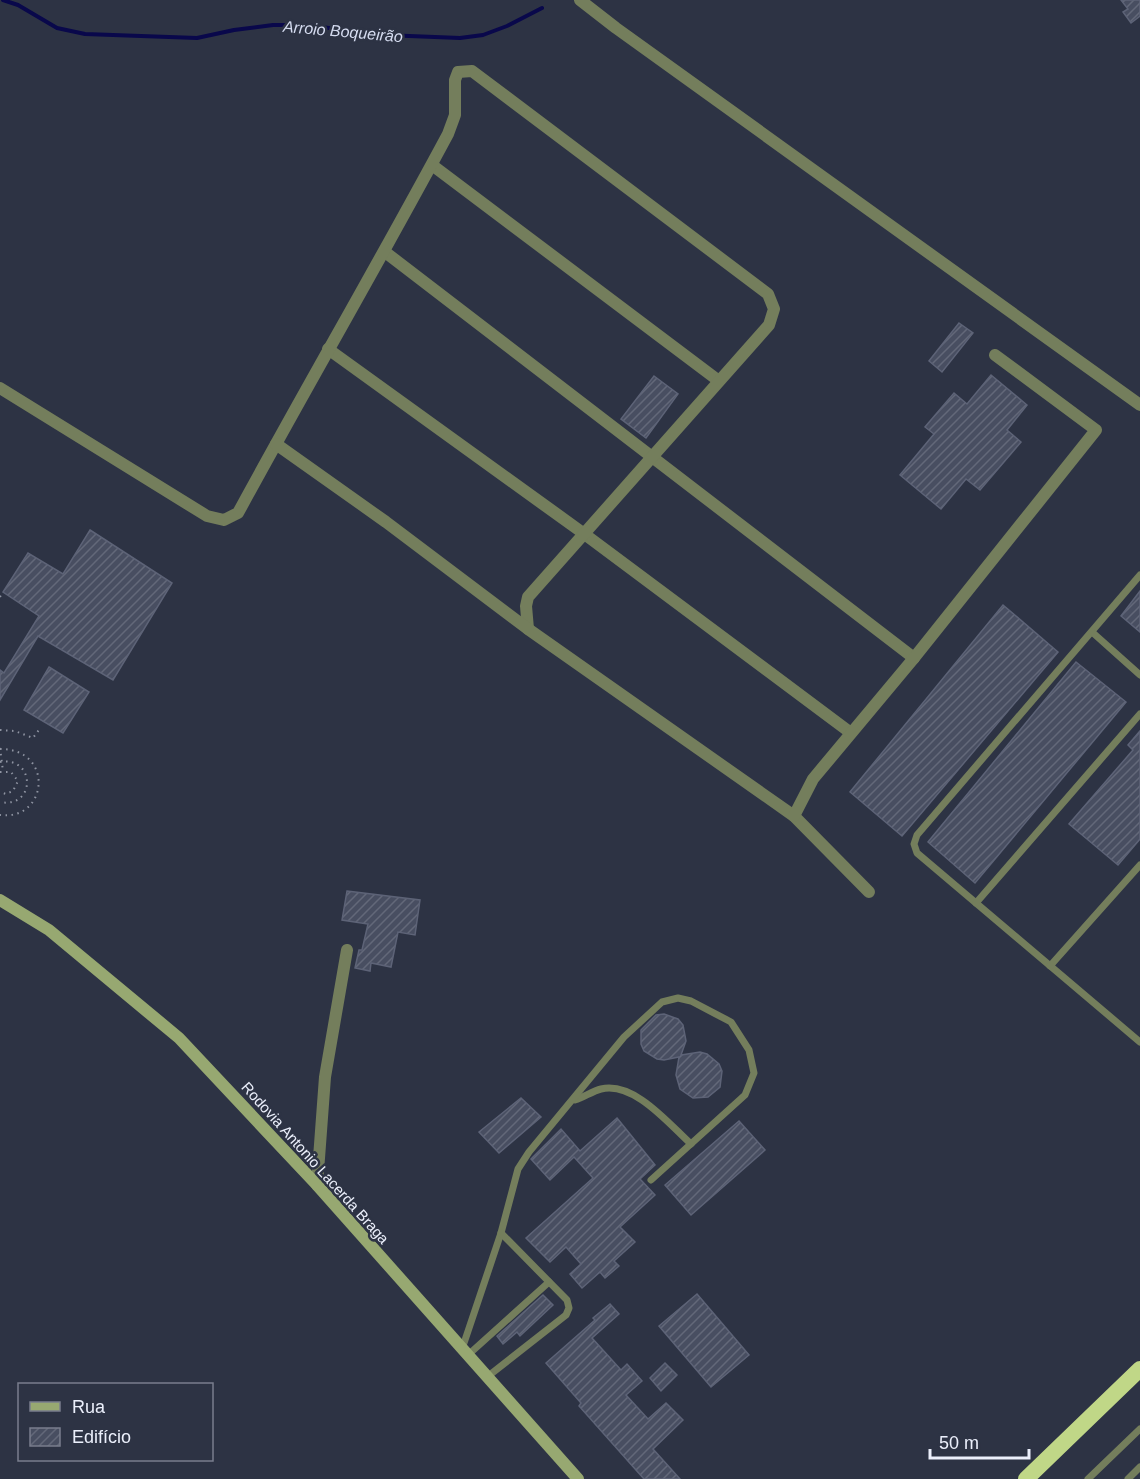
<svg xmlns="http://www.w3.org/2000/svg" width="1140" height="1479" viewBox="0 0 1140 1479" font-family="Arial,sans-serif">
  <defs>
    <pattern id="building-hatch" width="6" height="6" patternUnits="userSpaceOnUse" patternTransform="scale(1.5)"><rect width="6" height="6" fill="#484e61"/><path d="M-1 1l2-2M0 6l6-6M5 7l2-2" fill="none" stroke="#636879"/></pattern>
  </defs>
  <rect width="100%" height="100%" fill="#2d3344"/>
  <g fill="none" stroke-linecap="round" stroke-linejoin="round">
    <path stroke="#09084b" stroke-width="4" d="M3,0L18,5L57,28L85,34L197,38L234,30L273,25H305L384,35L460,38L483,35L507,26L542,8"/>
  </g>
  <g fill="url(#building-hatch)" stroke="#5d6377" stroke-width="1.5">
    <path d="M1121,0H1140V16L1131,23L1123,12L1128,9Z"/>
    <path d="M959,323L973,333L942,372L929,361Z"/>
    <path d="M991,375L1027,405L1007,430L1021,442L980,490L966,479L941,509L900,475L934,434L925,427L954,393L967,404Z"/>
    <path d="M654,376L678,394L646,438L621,419Z"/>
    <path d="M90,530L172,583L113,680L38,636L0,700V670L4,673L39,616L3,592L28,553L63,574Z"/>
    <path d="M1140,591V632L1121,616Z"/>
    <path d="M1003,605L1058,652L902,836L850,792Z"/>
    <path d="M1076,662L1126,702L975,883L928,842Z"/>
    <path d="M49,667L89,692L63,733L24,710Z"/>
    <path d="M1140,731V839L1118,865L1069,824L1133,750L1128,745Z"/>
    <path d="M347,891L420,900L415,935L398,932L391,967L371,963L370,971L355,968L359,950H362L368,924L342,920Z"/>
    <path d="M664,1014L678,1019L683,1025L686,1041L681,1055L700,1052L707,1054L719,1064L722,1071L720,1087L708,1097L693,1098L680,1089L676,1075L679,1057L664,1060L657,1059L644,1051L641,1044V1030L656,1015Z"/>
    <path d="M521,1098L541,1117L499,1153L479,1132Z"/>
    <path d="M617,1118L655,1165L640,1179L655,1195L620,1227L635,1242L614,1261L619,1266L605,1278L600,1272L582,1288L570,1274L581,1264L566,1247L550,1262L526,1238L593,1178L574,1157L550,1180L531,1159L561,1129L580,1151Z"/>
    <path d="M739,1121L765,1150L691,1215L665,1185Z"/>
    <path d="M697,1294L749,1355L711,1387L659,1326Z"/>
    <path d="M543,1295L553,1305L520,1336L517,1332L503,1344L497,1336Z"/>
    <path d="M610,1304L619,1314L592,1338L621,1370L627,1364L642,1381L626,1395L648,1419L666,1403L683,1420L653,1449L680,1479H644L579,1406L581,1403L546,1363L595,1320L593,1318Z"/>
    <path d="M665,1363L677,1375L661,1391L650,1378Z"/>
  </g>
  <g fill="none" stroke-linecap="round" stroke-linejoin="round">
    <g stroke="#8f94a2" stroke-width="2" stroke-dasharray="1.5 4.5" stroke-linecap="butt">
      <path d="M0,597L1,595"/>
      <path d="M0,730L15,731L33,738L41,727"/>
      <path d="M0,748L3,771"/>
      <path d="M0,749C55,749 48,821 0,815"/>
      <path d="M0,762C36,756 36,809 0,802"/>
      <path d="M0,772H11L18,781L13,791L6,794L0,792"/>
    </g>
    <g stroke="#747e5c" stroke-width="7">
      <path d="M1140,575L917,835L914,844L917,853L1140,1042"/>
      <path d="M1092,632L1140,675"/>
      <path d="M976,903L1140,714"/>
      <path d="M1050,966L1140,865"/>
      <path d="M575,1100C584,1097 593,1091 601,1089C634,1081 669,1124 691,1144"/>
      <path d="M462,1349L501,1233L518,1169L529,1152L624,1037L662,1002L678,998L691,1001L731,1022L749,1050L754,1073L745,1095L651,1180"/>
      <path d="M468,1355L549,1282"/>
      <path d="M487,1377L566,1315L569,1308L567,1300L501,1233"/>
      <path d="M1088,1479L1140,1429"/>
      <path d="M1128,1479L1140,1467"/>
    </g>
    <g stroke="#747e5c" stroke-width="12">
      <path d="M580,0L616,28L1140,405"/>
      <path d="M432,165L719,381"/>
      <path d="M385,252L914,658"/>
      <path d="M328,349L583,533L851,733"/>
      <path d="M0,388L207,516L224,520L238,513C307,386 380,261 448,134L455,115V80L458,72L472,71L768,294L774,309L769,325L528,597L526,606L528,629"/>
      <path d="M276,444L386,522L528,629L794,816L869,892"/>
      <path d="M794,816L813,779L914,658L1096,430L995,355"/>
      <path d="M317,1185L325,1077L347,950"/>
    </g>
    <path stroke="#97a871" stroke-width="12" d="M0,900L49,930L179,1038L317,1185L578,1479"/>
    <path stroke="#c0d787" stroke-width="16" d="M1026,1479L1140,1369"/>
  </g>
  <g text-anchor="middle" stroke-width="5" stroke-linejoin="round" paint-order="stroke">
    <g font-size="15" fill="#ebeffb" stroke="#2d3344">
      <text transform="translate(315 1163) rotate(48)" y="5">Rodovia Antonio Lacerda Braga</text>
    </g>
    <g font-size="16" font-style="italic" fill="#d5dcf0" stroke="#2d3344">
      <text transform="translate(343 31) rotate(5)" y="6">Arroio Boqueirão</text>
    </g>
  </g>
  <rect x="18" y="1383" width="195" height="78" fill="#2d3344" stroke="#797e8d" stroke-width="1.5"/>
  <rect x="30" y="1402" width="30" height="9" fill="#97a871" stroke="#797e8d" stroke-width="1.5"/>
  <text x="72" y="1413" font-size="18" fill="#ebeffb">Rua</text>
  <rect x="30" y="1428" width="30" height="18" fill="url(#building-hatch)" stroke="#797e8d" stroke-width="1.5"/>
  <text x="72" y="1443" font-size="18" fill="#ebeffb">Edifício</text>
  <path d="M930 1449v9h99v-9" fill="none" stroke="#ebeffb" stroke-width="3"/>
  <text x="939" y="1449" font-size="18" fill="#ebeffb" stroke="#2d3344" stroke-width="4.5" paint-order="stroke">50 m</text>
</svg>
